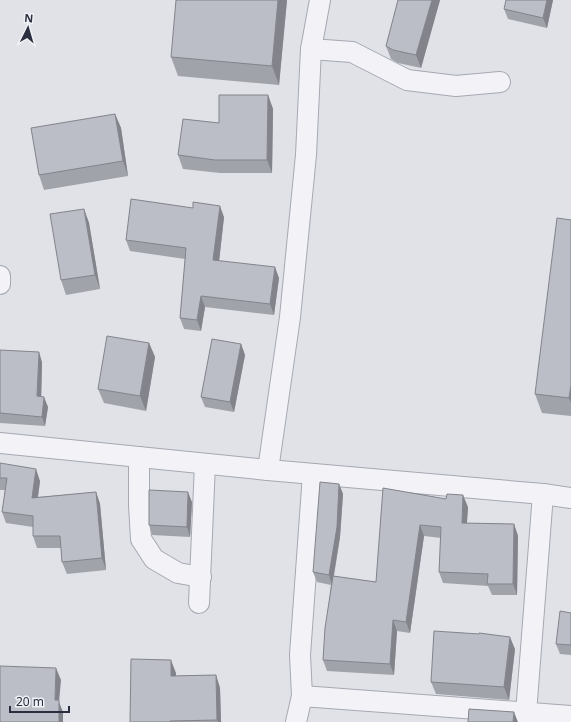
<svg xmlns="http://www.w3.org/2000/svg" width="571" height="722" viewBox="0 0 571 722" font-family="'Noto Sans',sans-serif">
  <rect width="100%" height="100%" fill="#e0e2e8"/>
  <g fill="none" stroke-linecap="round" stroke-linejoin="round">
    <g stroke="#a6a8b2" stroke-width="22">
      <g id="minor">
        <path d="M311,49L352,52L407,80L456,86L500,82"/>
        <path d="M0,276V284"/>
        <path d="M0,443L268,470L543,494L571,498"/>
        <path d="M139,457V505L141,539L154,559L178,573L201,577"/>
        <path d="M268,470L290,317L306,155L311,49L320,0"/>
        <path d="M199,603L205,464"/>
        <path d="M302,696L571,716"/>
        <path d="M526,713L543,494"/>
        <path d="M296,722L302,696L300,655L313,474"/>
      </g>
    </g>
    <use href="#minor" stroke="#f3f3f7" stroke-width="20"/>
  </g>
  <g fill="#a1a3ab">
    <path d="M287,0L279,85L178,76L171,57Z"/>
    <path d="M398,0H440L421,68L398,63L391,59L386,46Z"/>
    <path d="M553,0L547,28L508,19L504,9Z"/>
    <path d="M268,95L273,109L272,173H220L183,169L178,155L219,123Z"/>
    <path d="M115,114L121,128L128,176L44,190L39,175Z"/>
    <path d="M84,209L89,223L100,289L66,295L61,280Z"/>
    <path d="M224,217L219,261L279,278L274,315L205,307L201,331L184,329L180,318L185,259L130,251L126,240Z"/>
    <path d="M571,220V416L542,413L535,394Z"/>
    <path d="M149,343L155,357L146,411L104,403L98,389Z"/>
    <path d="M241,344L245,355L234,412L205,407L201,397Z"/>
    <path d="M0,350L42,362L41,397L48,407L45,426L0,423Z"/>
    <path d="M0,463L40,481L38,497L96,492L100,504L106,570L67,574L62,562L61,548H37L33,536V527L6,523L2,512L5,490H0Z"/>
    <path d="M339,484L343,494L340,537L334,576L376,582L383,488L468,507L467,523L514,524L518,536L517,595H492L488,586L443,583L439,572L441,538L424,536L410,633L397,631L394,675L327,671L323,660L331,585L317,582L313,572Z"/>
    <path d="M192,502L190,537L152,535L149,525Z"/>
    <path d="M571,613V655L560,654L556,644Z"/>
    <path d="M515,649L509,700L436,694L431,682Z"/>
    <path d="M176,673V676L216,675L220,688L221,722H130Z"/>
  </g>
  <g fill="#83848b">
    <path d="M278,0H287L279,85L272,66Z"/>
    <path d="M432,0H440L421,68L416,55Z"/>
    <path d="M547,0H553L547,28L543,18Z"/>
    <path d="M268,95L273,109L272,173L267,160Z"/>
    <path d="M115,114L121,128L128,176L123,161Z"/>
    <path d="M220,206L224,217L218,271L213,260Z"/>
    <path d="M84,209L89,223L100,289L95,275Z"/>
    <path d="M275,267L279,278L274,315L270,304Z"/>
    <path d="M201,296L205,307L201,331L197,320Z"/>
    <path d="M149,343L155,357L146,411L140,396Z"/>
    <path d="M241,344L245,355L234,412L230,402Z"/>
    <path d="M39,352L42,362L41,406L37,396Z"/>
    <path d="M571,385V403L569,398Z"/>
    <path d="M44,397L48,407L45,426L42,417Z"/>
    <path d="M36,469L40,481L36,510L32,498Z"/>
    <path d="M339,484L343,494L340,537L332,585L329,575Z"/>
    <path d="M96,492L100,504L106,570L102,558Z"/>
    <path d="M188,492L192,502L190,537L187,527Z"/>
    <path d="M463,495L468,507L466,534L462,523Z"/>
    <path d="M514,524L518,536L517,595L513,584Z"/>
    <path d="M420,525L424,536L410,633L406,622Z"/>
    <path d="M393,620L397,631L394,675L390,664Z"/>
    <path d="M510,637L515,649L509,700L504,687Z"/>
    <path d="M171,660L176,673V690L171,676Z"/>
    <path d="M56,668L61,680L59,702L63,712V722H59L55,700Z"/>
    <path d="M216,675L220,688L221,722H218L217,720Z"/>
    <path d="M514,712L518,722H513Z"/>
  </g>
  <g fill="#bbbdc7" stroke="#83848b">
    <path d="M176,0H278L272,66L171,57Z"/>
    <path d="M398,0H432L416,55L393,50L386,46Z"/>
    <path d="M506,0H547L543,18L504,9Z"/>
    <path d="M219,95H268L267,160H215L178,155L183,119L219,123Z"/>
    <path d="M115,114L123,161L39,175L31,128Z"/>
    <path d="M131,199L193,208V202L220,206L213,260L275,267L270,304L201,296L197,320L180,318L186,248L126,240Z"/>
    <path d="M84,209L95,275L61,280L50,214Z"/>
    <path d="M557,218L571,220V385L569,398L535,394Z"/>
    <path d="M107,336L149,343L140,396L98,389Z"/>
    <path d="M212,339L241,344L230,402L201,397Z"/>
    <path d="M0,350L39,352L37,396L44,397L42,417L0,413Z"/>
    <path d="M0,463L36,469L32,498L96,492L102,558L62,562L60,536H33V516L2,512L7,478H0Z"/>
    <path d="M320,482L339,484L337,527L329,575L313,572Z"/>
    <path d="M383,488L446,499L447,494L463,495L462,523L514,524L513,584H487L488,574L439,572L441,527L420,525L406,622L393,620L390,664L323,660L325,628L333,576L376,582Z"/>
    <path d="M149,490L188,492L187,527L149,525Z"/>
    <path d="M560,611L571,613V645L556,644Z"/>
    <path d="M434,631L479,634V633L510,637L504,687L431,682Z"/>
    <path d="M131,659L171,660V676L216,675L217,720L170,721V722H130Z"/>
    <path d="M0,666L56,668L55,700H59V722H0Z"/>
    <path d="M469,709L514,712L513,722H468Z"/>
  </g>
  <g transform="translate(28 28) rotate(5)" stroke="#f0f1f6" stroke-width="3" paint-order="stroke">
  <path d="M0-3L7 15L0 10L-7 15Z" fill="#2a2e3e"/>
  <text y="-6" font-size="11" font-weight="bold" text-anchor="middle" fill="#2a2e3e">N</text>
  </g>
  <path d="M10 706v6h59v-6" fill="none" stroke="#2a2e3e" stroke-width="2"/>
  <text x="16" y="706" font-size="12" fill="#2a2e3e" stroke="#f0f1f6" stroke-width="3" paint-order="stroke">20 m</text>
</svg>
